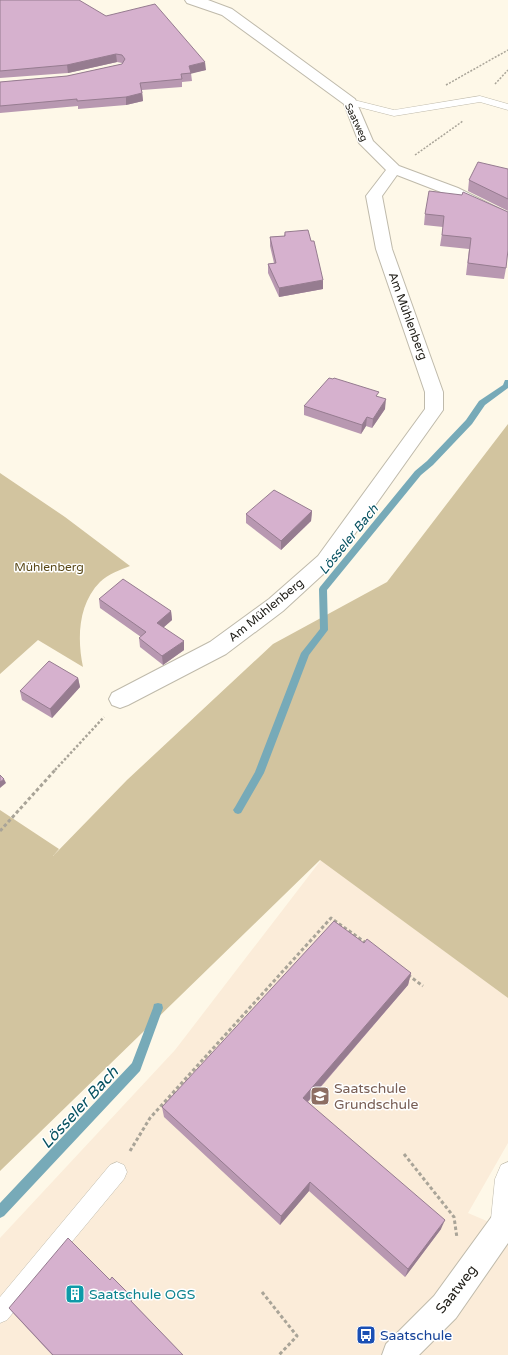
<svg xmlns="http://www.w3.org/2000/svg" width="508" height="1355" viewBox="0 0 508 1355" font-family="'Varela Round',sans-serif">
  <rect width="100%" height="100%" fill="#fef8e8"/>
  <path fill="#fbecd9" d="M321,860L508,998V1143L468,1213L508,1230V1355H0V1238L175,1050Z"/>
  <g fill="#d2c49f">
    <path d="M508,424V998L320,860L0,1171V810L59,849L53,856L127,780L273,644L387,582Z"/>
    <path d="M0,473L65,517L130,566C120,570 108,574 100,582C78,604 77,639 83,667L38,640L0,674Z"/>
  </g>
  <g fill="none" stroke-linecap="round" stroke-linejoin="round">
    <g fill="#77aab8" fill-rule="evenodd">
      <path d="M505,380H508V388L485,405L472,424L433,465L421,475L327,590L328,630L309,655L264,773L241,813L238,814L235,813L233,810L235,807L255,772L301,653L320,629L319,589L320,587L415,471L427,461L466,420L479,401L503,385Z"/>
      <path d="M158,1003L162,1004L163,1008L140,1071L4,1216L0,1218V1203L132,1063L153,1008L154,1004Z"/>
    </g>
    <g stroke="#bfbaab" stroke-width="1">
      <g id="lane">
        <path d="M480,96L508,104V110L480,102L394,116L347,104L345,102L350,99L394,110Z"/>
        <path d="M117,1162L124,1165L127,1172L124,1179L7,1320L0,1323V1297L110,1165Z"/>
        <path d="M508,1162V1239H500L493,1236L490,1229L495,1179L501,1165Z"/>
      </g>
    </g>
    <g stroke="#bfbaab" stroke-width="2">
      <g id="street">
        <path d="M185,0H208L232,9L355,99L373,141L399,166L458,188L508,213V224L446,194L397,175L382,196L392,249L443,392V410L332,566L283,611L226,654L128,705L120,708L112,705L109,699L112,693L210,642L269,599L318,556L425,409V392L376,249L366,196L386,170L359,143L344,104L222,15L187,3Z"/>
        <path d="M508,1203V1243L456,1318L419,1355H382L386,1344L434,1296L498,1208Z"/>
      </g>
    </g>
    <g stroke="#a9a498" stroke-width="1.5" stroke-dasharray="2 1.5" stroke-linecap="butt">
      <path d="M495,84L508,70"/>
      <path d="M446,85L508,50"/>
      <path d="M415,155L463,121"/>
    </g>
    <path stroke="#a9a498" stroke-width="2.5" stroke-dasharray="2.5 2" stroke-linecap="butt" d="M55,770L104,717"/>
    <g stroke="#a9a498" stroke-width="3" stroke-dasharray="3.5 2.5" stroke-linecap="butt">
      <path d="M0,831L56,769"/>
      <path d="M408,975L423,986"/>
      <path d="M130,1151L150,1118L331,918L366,943"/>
      <path d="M404,1154L454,1217L457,1238"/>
      <path d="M262,1292L297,1336L279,1355"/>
    </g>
    <use href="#lane" fill="#fff" fill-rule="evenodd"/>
    <use href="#street" fill="#fff" fill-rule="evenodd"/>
  </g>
  <g fill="#b898b1">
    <path d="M0,0L106,16L206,70L191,73L192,81L182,82V87L142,90L143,101L126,105L78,109V106L0,113V82L67,76L122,64V63L117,62L68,73L0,78Z"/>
    <path d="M508,169V211L468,191L469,180Z"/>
    <path d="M508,212L506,268L504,279L466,275L469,249L440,246L443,227L424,225L425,214Z"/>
    <path d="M285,232L323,289L279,297L268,273V264L274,263L270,246V237L284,236Z"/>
    <path d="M378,397L385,409L372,428L366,426L361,434L304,415V406Z"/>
    <path d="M312,511L311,521L281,550L246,523V514Z"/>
    <path d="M99,599L171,611L172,620L163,628L184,650L163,665L140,647L139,638L141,637L100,608Z"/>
    <path d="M78,678L80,687L52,718L22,700L20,691Z"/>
    <path d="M364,943L411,973L408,985L308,1102L441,1229L405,1277L309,1191L280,1225L164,1117L162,1107Z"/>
    <path d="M110,1280L130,1295L132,1301V1302L183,1355H52L14,1314L9,1308Z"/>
  </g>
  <g fill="#967c90">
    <path d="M116,54L117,62L68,73L67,65Z"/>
    <path d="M205,62L206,70L190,74L189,66Z"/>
    <path d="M142,93L143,101L126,105V97Z"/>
    <path d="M323,280V289L279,297V288Z"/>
    <path d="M386,399L385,409L372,428L373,419Z"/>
    <path d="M367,417L366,426L361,434L362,425Z"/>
    <path d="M312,511L311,521L281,550V541Z"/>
    <path d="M171,611L172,620L158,632L157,623Z"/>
    <path d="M184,641V650L163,665L162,656Z"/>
    <path d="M78,678L80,687L52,718L50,709Z"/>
    <path d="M4,779L6,783L0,788V782Z"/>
    <path d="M411,973L408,985L302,1108L303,1098Z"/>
    <path d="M310,1182L309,1191L280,1225L281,1216Z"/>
    <path d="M445,1220L441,1229L405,1277L408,1269Z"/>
    <path d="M130,1295L132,1301L130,1304L128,1298Z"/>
  </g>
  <g fill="#d6b1ce" stroke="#967c90">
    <path d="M0,0H79L106,16L155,4L205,62L189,66L191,73L181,74L182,79L140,83L142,93L126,97L77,101V99L0,106V82L67,76L122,64L125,59L122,55L116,54L67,65L0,71Z"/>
    <path d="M478,162L508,169V199L469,180Z"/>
    <path d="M429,191L462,195L463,192L508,212V250L506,268L468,263L471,238L442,235L444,216L425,214Z"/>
    <path d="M308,230L311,241H314L323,280L279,288L268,264L276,263L270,237L285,236V232Z"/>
    <path d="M329,378L333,379L334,378L379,392L376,396L386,399L373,419L367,417L362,425L304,406Z"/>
    <path d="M274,490L312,511L281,541L246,514Z"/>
    <path d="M123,579L171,611L157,623L184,641L162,656L139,638L146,632L99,599Z"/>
    <path d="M49,661L78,678L50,709L20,691Z"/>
    <path d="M0,775L4,779L0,782Z"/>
    <path d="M334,921L364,943L367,939L411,973L303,1098L445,1220L408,1269L310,1182L281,1216L162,1107Z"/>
    <path d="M68,1238L110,1280L112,1277L130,1295L128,1298L183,1355H53L9,1308Z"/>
  </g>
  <defs>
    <g id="school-square" transform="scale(1)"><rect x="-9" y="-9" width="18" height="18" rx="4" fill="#8d6e63" stroke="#fff"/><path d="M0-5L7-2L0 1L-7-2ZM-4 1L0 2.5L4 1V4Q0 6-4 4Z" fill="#fff"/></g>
    <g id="building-square" transform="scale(1)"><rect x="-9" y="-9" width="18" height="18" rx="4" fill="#0f9aa8" stroke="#fff"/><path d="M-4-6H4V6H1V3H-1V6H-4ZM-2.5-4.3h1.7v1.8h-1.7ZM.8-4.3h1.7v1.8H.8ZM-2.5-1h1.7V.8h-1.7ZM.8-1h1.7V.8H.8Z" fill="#fff"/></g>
    <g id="bus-square" transform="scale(1)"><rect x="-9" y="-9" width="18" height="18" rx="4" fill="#1a4fb4" stroke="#fff"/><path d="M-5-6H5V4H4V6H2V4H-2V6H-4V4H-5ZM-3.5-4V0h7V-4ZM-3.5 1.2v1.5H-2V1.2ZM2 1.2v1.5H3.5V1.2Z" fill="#fff"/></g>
  </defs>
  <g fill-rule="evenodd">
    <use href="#school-square" x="320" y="1096"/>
    <use href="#building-square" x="75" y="1294"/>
    <use href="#bus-square" x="366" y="1335"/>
  </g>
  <g text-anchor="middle" stroke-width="3" stroke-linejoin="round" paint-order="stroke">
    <g font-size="10" fill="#22201a" stroke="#fff">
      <text transform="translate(357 122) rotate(65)" y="4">Saatweg</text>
    </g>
    <g font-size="12" fill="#22201a" stroke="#fff">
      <text transform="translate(408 316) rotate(70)" y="4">Am Mühlenberg</text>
      <text transform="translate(266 610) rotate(-39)" y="4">Am Mühlenberg</text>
    </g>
    <g font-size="12" fill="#594817" stroke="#fff">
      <text x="49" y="571">Mühlenberg</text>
    </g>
    <g font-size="13" font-style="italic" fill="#075261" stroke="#fff">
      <text transform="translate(348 539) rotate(-51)" y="5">Lösseler Bach</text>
    </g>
    <g font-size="14" fill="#785e54" stroke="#fff" text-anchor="start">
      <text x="334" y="1093">Saatschule<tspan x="334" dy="16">Grundschule</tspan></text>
    </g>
    <g font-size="14" fill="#22201a" stroke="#fff">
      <text transform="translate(456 1289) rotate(-52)" y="5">Saatweg</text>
    </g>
    <g font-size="14" fill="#0d838f" stroke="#fff" text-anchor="start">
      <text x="89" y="1299">Saatschule OGS</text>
    </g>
    <g font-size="14" fill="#164399" stroke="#fff" text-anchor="start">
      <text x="380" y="1340">Saatschule</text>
    </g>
    <g font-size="16" font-style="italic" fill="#075261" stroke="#fff">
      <text transform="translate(79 1107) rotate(-47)" y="6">Lösseler Bach</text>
    </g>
  </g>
</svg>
